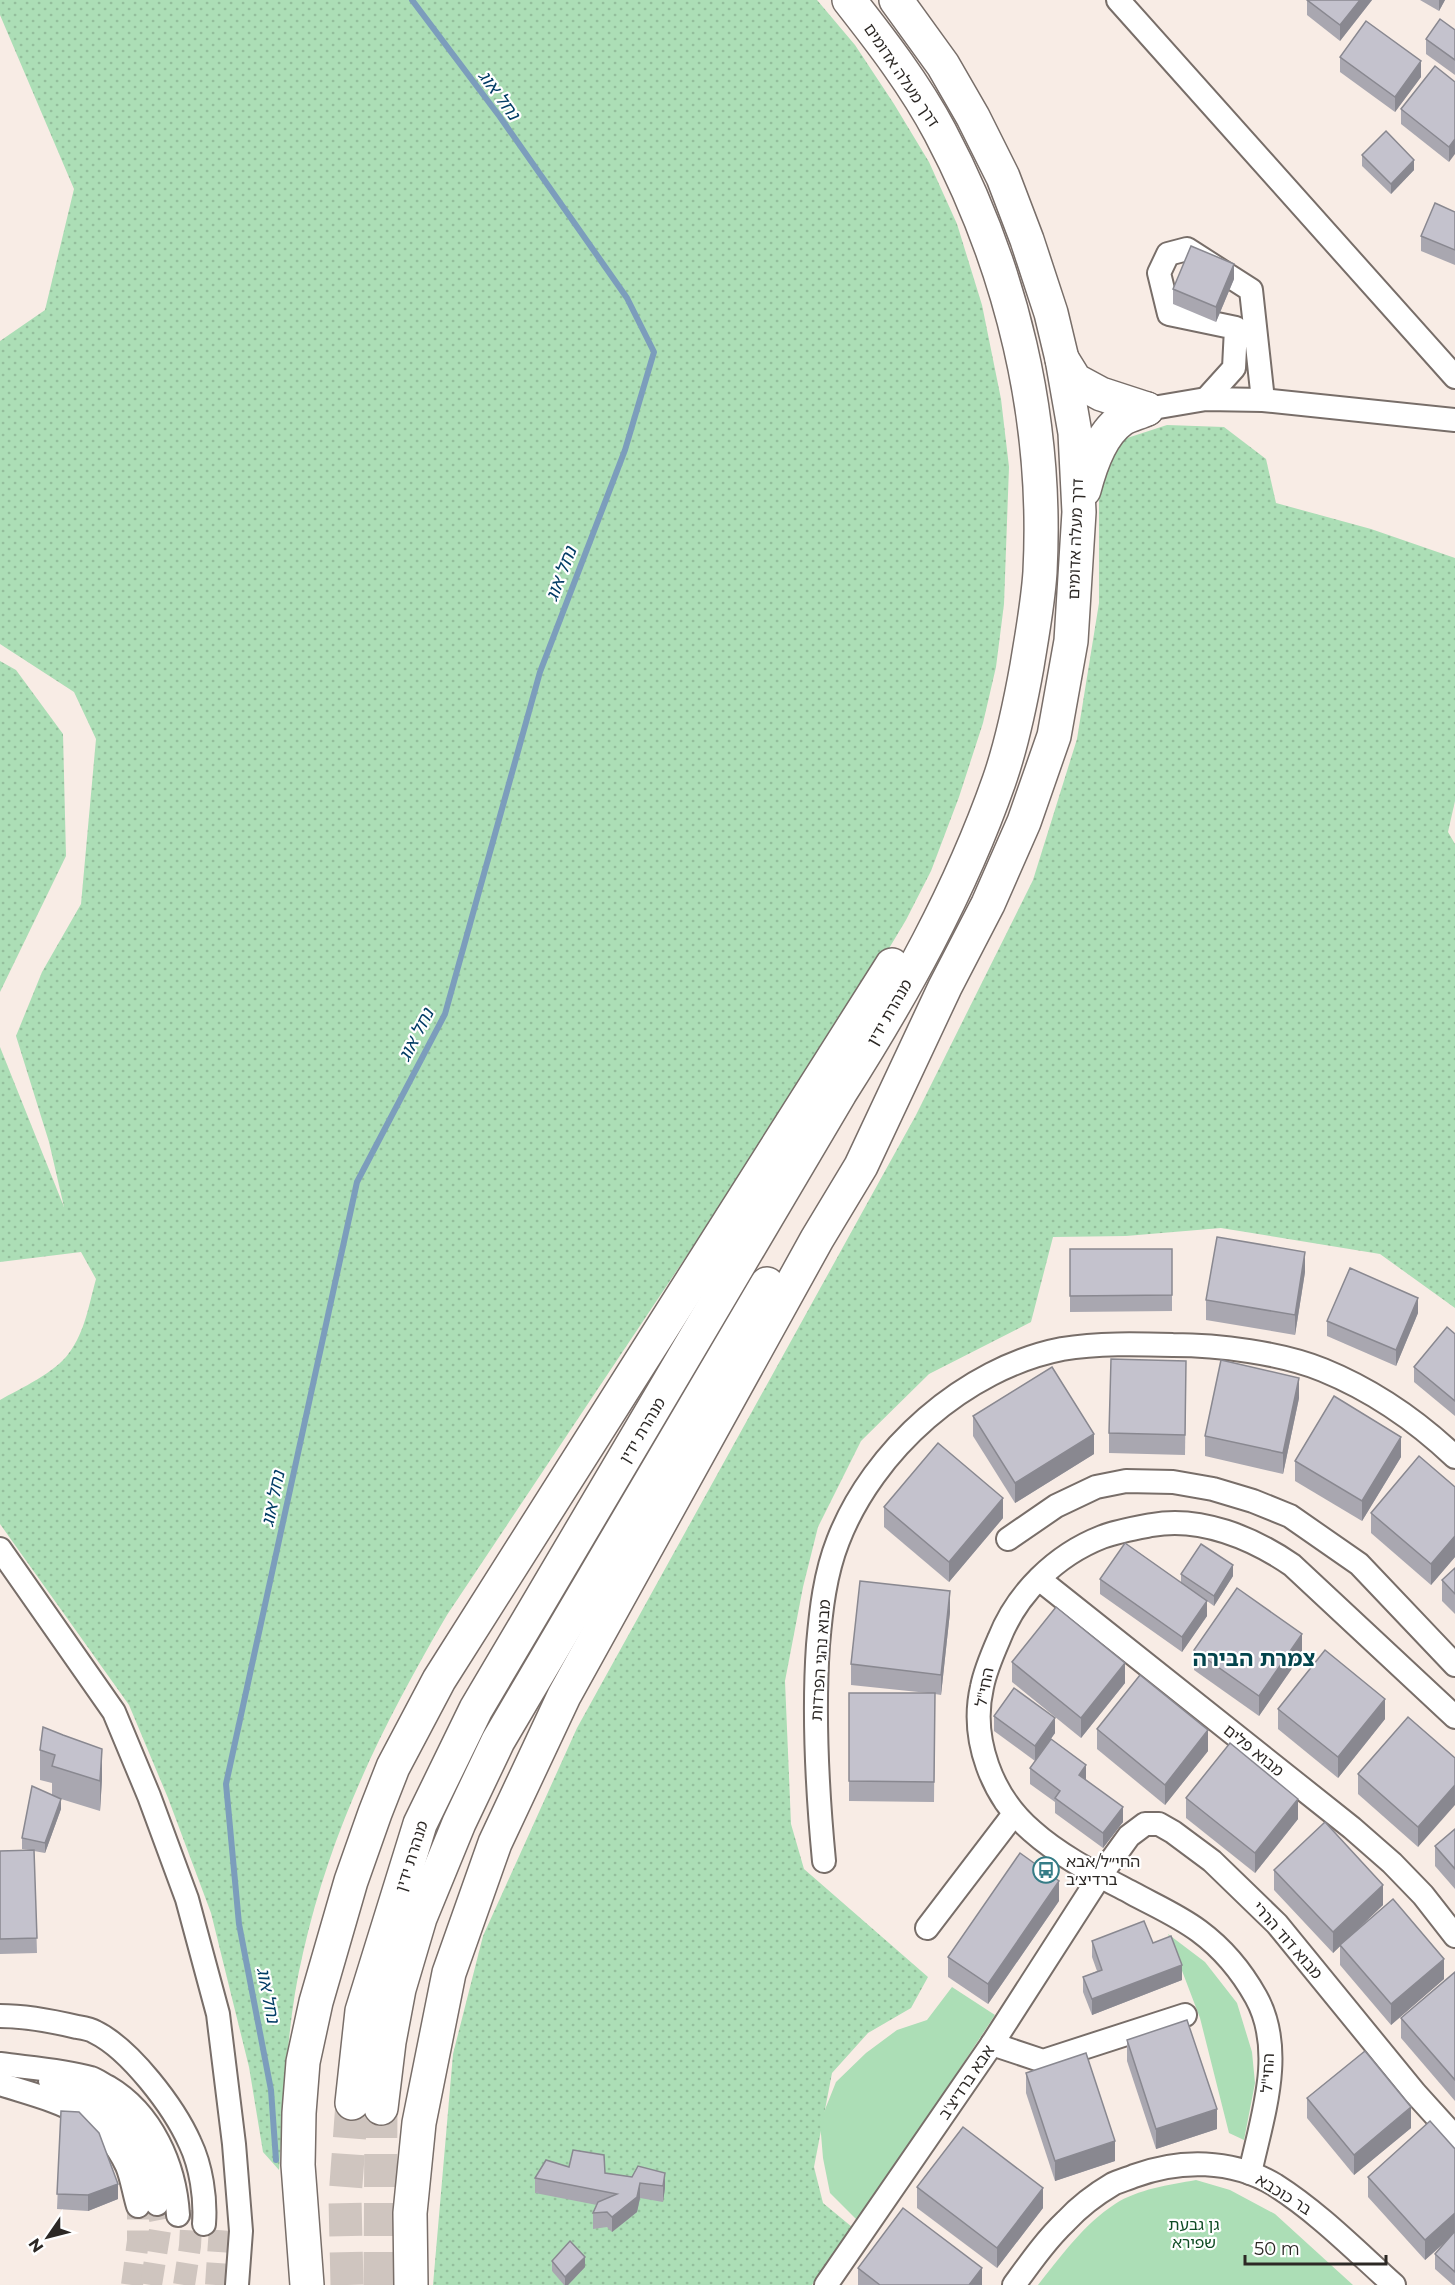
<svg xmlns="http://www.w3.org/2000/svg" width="1455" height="2285" viewBox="0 0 1455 2285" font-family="Montserrat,'Noto Sans Hebrew',sans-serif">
  <defs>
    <pattern id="grass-dots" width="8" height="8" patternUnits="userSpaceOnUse" patternTransform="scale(1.5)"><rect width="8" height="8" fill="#acdeb6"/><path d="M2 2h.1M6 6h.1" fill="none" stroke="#94be9c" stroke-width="1.8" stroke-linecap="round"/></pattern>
  </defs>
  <rect width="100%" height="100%" fill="#f8ece5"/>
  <g fill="url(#grass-dots)">
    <path d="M0,0H817L855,45L894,104L929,162L957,224L982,305L1001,399L1009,467L1004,604L996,667L983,723L959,797L931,871L906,920L864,990L447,1615C383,1724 331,1829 303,1953C286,2024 285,2099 279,2170L263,2152L249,2067L211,1913L168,1798L129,1705L0,1524V1400C21,1388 55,1373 69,1353C85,1332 89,1304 96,1279L81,1252L0,1262V1047L64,1207L49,1142L16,1036L42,972L81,904L96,739L74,692L0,644V341L45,310L74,189L0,15Z"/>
    <path d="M1167,425L1224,427L1266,459L1276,503L1371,529L1455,558V801L1448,832L1455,844V1308L1380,1254L1221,1228L1126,1236L1053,1237L1031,1322L929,1374L861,1441L818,1527L803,1587L785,1681L791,1824L804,1869L928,1977L911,2008L868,2033L832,2073L814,2167L823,2203L852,2227L812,2285H433L453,2054L483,1936L577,1728L916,1115L1033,880L1077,739L1099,603V467L1118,441Z"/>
    <path d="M0,661L16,670L63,734L66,856L0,992Z"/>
  </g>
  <g fill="#acdeb6">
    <path d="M1168,1934L1205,1962L1237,2003L1252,2052L1255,2083L1244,2140L1229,2133L1200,2018Z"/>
    <path d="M952,1987L995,2015L859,2222L830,2193L823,2158L820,2122L836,2082L866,2053L897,2030L927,2020Z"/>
    <path d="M1196,2180L1230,2190L1275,2214L1353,2285H1038C1061,2256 1084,2224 1115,2204C1138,2189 1169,2185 1196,2180Z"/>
  </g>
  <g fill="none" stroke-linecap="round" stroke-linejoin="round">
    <path stroke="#7c9dbc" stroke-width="6" d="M276,2160L271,2090L239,1924L226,1784L357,1182L445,1014L540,672L625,450L654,352L627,298L500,117L412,0"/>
    <g stroke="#cfc5bf" stroke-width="22" stroke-dasharray="22 11" stroke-linecap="butt">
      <path d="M132,2285L138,2241V2206"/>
      <path d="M151,2285L161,2224L157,2204"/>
      <path d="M184,2285L190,2246L192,2210"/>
      <path d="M216,2285L220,2228"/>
    </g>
    <g stroke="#cfc5bf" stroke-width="33" stroke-dasharray="33 16" stroke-linecap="butt">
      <path d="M347,2285L345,2198L352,2103"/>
      <path d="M380,2285L381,2108"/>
    </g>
    <g stroke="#786e69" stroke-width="26">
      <g id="minor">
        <path d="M1118,0L1455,377"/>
        <path d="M1206,399L1234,368L1236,328L1169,314L1159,273L1168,254L1187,249L1251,290L1263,400"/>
        <path d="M1147,409L1206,399L1263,400L1455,420"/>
        <path d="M1008,1539L1056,1506L1096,1487L1126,1481L1173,1482L1213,1489L1253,1501L1290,1516L1359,1564L1455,1665"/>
        <path d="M0,1549L114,1712L149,1796L187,1899L218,2014L234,2144L241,2231L237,2285"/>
        <path d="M1039,1579L1352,1828L1392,1863L1423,1895L1455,1936"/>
        <path d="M824,1861C817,1788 813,1718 818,1645C821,1610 825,1574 838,1541C873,1450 965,1368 1062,1349C1098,1343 1137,1344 1173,1345C1218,1345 1282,1353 1323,1370C1372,1390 1417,1421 1455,1457"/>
        <path d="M927,1928L1014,1814"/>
        <path d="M0,2016C27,2016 52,2021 77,2027C83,2028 90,2029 95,2032C130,2049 174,2107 190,2143C201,2166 206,2198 204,2224"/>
        <path d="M992,2044L1043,2061L1185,2015"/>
        <path d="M0,2064C30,2068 62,2070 91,2078C97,2080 102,2084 108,2087C152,2113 175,2165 178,2215"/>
        <path d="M50,2081C66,2086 88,2092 102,2103C135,2128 149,2165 157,2204"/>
        <path d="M0,2084C53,2101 101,2109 127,2166C132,2178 134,2193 138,2206"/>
        <path d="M1250,2173C1262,2117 1286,2051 1256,1997C1242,1972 1222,1948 1199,1931C1179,1916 1154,1905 1132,1893C1098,1875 1061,1857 1032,1831C992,1797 970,1739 982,1687C985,1671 992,1655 999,1639C1017,1593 1056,1555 1102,1537C1118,1531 1136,1528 1152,1525C1200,1516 1253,1538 1292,1565L1455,1717"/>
        <path d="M826,2285L992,2044L1100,1876L1129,1836L1145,1824H1159L1173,1832L1212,1861L1277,1924L1415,2093L1455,2137"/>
        <path d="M1014,2285C1030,2263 1046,2240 1066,2221C1079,2207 1096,2194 1113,2184C1119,2181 1127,2179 1134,2176C1180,2159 1232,2159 1275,2185C1319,2213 1356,2251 1394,2285"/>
      </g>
    </g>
    <g stroke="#786e69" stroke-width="36">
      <g id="highway">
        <path d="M1062,359L1075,380L1101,394L1147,409"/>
        <path d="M1084,490C1090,467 1100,435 1121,420C1128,415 1139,413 1147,409"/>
        <path d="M352,2103L362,2011L420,1824L476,1709L840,1093C903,994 960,892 999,781C1012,744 1020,705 1027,666C1032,635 1038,603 1040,572C1048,418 1012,268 940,132C915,85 882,42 849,0"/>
        <path d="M381,2108L389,2042L399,1989L420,1918L459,1823L498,1741L767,1284"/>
        <path d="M307,2285L298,2165L299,2113L303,2062L316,2002L351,1881L375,1813L393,1767L439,1680L892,965"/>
        <path d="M411,2285L410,2213L419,2123L449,1973L495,1843L564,1696L817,1239L861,1166L945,987L988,904L1024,822L1054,736L1071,641L1079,512L1075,433L1062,359L1051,313L1027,240L1003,177L973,117L943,65L896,0"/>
      </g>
    </g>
    <use href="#minor" stroke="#fff" stroke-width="22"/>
    <use href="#highway" stroke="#fff" stroke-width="33"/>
  </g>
  <g fill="#a9a7b0">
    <path d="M1307,0H1372L1340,41L1307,15Z"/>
    <path d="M1420,0H1445L1439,11Z"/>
    <path d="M1455,30V75L1426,54V39Z"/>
    <path d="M1340,57L1421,77L1395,112L1340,72Z"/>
    <path d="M1455,82L1449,162L1401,124V109Z"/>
    <path d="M1362,155L1414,170L1391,194L1362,166Z"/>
    <path d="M1455,212V265L1421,251V236Z"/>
    <path d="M1234,279L1216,322L1173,304V289Z"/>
    <path d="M1070,1249H1172V1311L1070,1312Z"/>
    <path d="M1305,1272L1295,1335L1206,1320V1300Z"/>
    <path d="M1418,1313L1396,1366L1327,1336V1321Z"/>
    <path d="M1455,1334V1416L1414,1382V1367Z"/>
    <path d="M1186,1382L1185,1455L1109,1453V1433Z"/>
    <path d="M1299,1398L1283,1474L1205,1456V1436Z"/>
    <path d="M973,1416L1094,1454L1015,1503L973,1436Z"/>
    <path d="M1401,1457L1362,1521L1295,1481V1461Z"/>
    <path d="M1455,1487V1557L1431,1585L1371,1533V1513Z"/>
    <path d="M884,1507L1003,1518L949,1582L884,1527Z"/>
    <path d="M1455,1568V1614L1442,1601V1580Z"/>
    <path d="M1181,1574L1233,1576L1214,1606L1207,1601V1616L1182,1652L1100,1594V1579L1181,1583Z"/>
    <path d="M950,1612L941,1695L935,1694L934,1802L849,1801V1693H928L851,1685V1664Z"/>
    <path d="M1194,1650L1302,1654L1259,1716L1194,1670Z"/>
    <path d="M1012,1662L1125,1683L1081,1738L1012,1682Z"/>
    <path d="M1278,1709L1385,1719L1338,1778L1278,1729Z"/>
    <path d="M994,1716L1055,1733L1035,1761L994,1731Z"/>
    <path d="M1097,1729L1208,1751L1165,1805L1097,1749Z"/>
    <path d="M63,1735L102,1779L100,1811L61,1799V1809L45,1853L34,1851L37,1953L0,1954V1851L30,1850L22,1849V1838L52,1795V1783L40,1780V1750Z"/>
    <path d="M1455,1758L1418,1847L1358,1794V1774Z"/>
    <path d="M1030,1768L1086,1780L1123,1822L1103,1848L1055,1813V1802L1030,1784Z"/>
    <path d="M1186,1798L1298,1819L1255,1873L1186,1818Z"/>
    <path d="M1455,1829V1889L1435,1866V1846Z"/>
    <path d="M1274,1870L1383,1905L1348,1939L1444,1979L1391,2025L1340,1965V1946L1333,1953L1274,1890Z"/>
    <path d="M1059,1901L988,2004L948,1977V1957Z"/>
    <path d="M1092,1941L1153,1943L1182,1980L1092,2015L1083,1992V1977L1097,1971L1092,1957Z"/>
    <path d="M1455,1972V2101L1401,2038V2018Z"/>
    <path d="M1127,2040L1217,2129L1156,2149L1127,2061Z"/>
    <path d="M1026,2073L1115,2161L1055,2181L1026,2093Z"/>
    <path d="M1307,2098L1411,2128L1354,2175L1307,2118Z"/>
    <path d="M61,2111L118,2199L88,2211L57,2209Z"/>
    <path d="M1455,2149V2285H1453L1435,2269V2254L1447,2241L1425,2260L1368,2197V2177Z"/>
    <path d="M638,2166L665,2188L663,2202L640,2198L637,2212L612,2232L607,2227L593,2229V2213L597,2205L535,2193V2178L569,2167L632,2177Z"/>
    <path d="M917,2187L1043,2208L997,2268L917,2208Z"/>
    <path d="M552,2261L585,2267L568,2285H564L552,2271Z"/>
    <path d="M858,2268L982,2285H858Z"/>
  </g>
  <g fill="#898890">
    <path d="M1360,0H1372L1340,41V25Z"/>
    <path d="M1439,0H1445L1439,11Z"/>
    <path d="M1421,61V77L1395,112V97Z"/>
    <path d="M1455,139V154L1449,162V147Z"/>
    <path d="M1414,160V170L1391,194V184Z"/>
    <path d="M1234,264V279L1216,322V307Z"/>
    <path d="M1305,1252V1272L1295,1335V1315Z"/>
    <path d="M1418,1298V1313L1396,1366V1350Z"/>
    <path d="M1299,1378V1398L1283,1474V1453Z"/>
    <path d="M1094,1434V1454L1015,1503V1483Z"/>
    <path d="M1401,1437V1457L1362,1521V1501Z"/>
    <path d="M1003,1498V1518L949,1582V1562Z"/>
    <path d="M1455,1536V1557L1431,1585V1564Z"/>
    <path d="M1233,1565V1576L1214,1606V1596Z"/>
    <path d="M950,1591V1612L941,1695V1675Z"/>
    <path d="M1207,1601V1616L1182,1652V1637Z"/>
    <path d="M1302,1634V1654L1259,1716V1696Z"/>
    <path d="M1125,1663V1683L1081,1738V1718Z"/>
    <path d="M1385,1699V1719L1338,1778V1757Z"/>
    <path d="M1055,1718V1733L1035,1761V1746Z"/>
    <path d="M1208,1730V1751L1165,1805V1785Z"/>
    <path d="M102,1749V1779L100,1811V1781Z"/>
    <path d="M1086,1765V1780L1079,1775Z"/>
    <path d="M1455,1785V1805L1418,1847V1827Z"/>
    <path d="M61,1799V1809L45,1853V1843Z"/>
    <path d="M1298,1799V1819L1255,1873V1853Z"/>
    <path d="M1123,1807V1822L1103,1848V1833Z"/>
    <path d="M1059,1881V1901L988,2004V1984Z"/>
    <path d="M1383,1885V1905L1333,1953V1932Z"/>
    <path d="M1444,1959V1979L1391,2025V2004Z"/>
    <path d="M1182,1965V1980L1092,2015V1999Z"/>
    <path d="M1411,2107V2128L1354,2175V2155Z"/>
    <path d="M1217,2109V2129L1156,2149V2129Z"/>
    <path d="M1115,2141V2161L1055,2181V2161Z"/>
    <path d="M665,2173V2188L663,2202V2186Z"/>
    <path d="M640,2183V2198L637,2212L612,2232V2217Z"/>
    <path d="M118,2184V2199L88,2211V2195Z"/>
    <path d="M1043,2188V2208L997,2268V2248Z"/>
    <path d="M1455,2213V2233L1425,2260V2240Z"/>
    <path d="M585,2257V2267L568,2285H565V2277Z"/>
    <path d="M982,2268V2285H969Z"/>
  </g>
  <g fill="#c4c2cd" stroke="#898890" stroke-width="1.5">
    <path d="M1307,0H1360L1340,25Z"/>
    <path d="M1440,19L1455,30V60L1426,39Z"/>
    <path d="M1366,21L1421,61L1395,97L1340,57Z"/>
    <path d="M1435,66L1455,82V139L1449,147L1401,109Z"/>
    <path d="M1386,131L1414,160L1391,184L1362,155Z"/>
    <path d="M1435,203L1455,212V250L1421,236Z"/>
    <path d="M1191,246L1234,264L1216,307L1173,289Z"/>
    <path d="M1217,1237L1305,1252L1295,1315L1206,1300Z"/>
    <path d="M1070,1249H1172V1295L1070,1296Z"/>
    <path d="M1350,1268L1418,1298L1396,1350L1327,1321Z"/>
    <path d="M1447,1327L1455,1334V1401L1414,1367Z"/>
    <path d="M1111,1359L1186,1361L1185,1435L1109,1433Z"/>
    <path d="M1221,1360L1299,1378L1283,1453L1205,1436Z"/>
    <path d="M1052,1367L1094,1434L1015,1483L973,1416Z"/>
    <path d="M1334,1396L1401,1437L1362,1501L1295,1461Z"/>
    <path d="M938,1443L1003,1498L949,1562L884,1507Z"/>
    <path d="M1419,1456L1455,1487V1536L1431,1564L1371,1513Z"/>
    <path d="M1125,1543L1207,1601L1182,1637L1100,1579Z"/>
    <path d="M1201,1544L1233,1565L1214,1596L1181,1574Z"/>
    <path d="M1455,1568V1594L1442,1580Z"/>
    <path d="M860,1581L950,1591L941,1675L851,1664Z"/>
    <path d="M1237,1588L1302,1634L1259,1696L1194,1650Z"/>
    <path d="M1056,1607L1125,1663L1081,1718L1012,1662Z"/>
    <path d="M1325,1650L1385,1699L1338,1757L1278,1709Z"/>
    <path d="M1140,1675L1208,1730L1165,1785L1097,1729Z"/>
    <path d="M1014,1688L1055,1718L1035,1746L994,1716Z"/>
    <path d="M849,1693H935L934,1782L849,1781Z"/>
    <path d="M1408,1717L1455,1758V1785L1418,1827L1358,1774Z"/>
    <path d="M43,1727L63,1735L102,1749L100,1781L52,1766L55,1755L40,1750Z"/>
    <path d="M1051,1739L1086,1765L1079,1775L1123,1807L1103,1833L1055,1798L1060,1791L1030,1768Z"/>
    <path d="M1230,1743L1298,1799L1255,1853L1186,1798Z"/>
    <path d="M32,1786L61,1799L45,1843L22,1838Z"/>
    <path d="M1325,1822L1383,1885L1333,1932L1274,1870Z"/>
    <path d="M1455,1829V1869L1435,1846Z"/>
    <path d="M34,1850L37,1938L0,1939V1851Z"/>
    <path d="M1020,1853L1059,1881L988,1984L948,1957Z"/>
    <path d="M1393,1899L1444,1959L1391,2004L1340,1945Z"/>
    <path d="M1144,1921L1153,1943L1171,1936L1182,1965L1092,1999L1083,1977L1102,1970L1092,1941Z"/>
    <path d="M1455,1972V2080L1401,2018Z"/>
    <path d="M1187,2020L1217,2109L1156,2129L1127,2040Z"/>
    <path d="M1365,2051L1411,2107L1354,2155L1307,2098Z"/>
    <path d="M1086,2053L1115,2141L1055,2161L1026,2073Z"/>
    <path d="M61,2111L79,2112L99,2133L118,2184L88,2195L57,2194Z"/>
    <path d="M1430,2121L1455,2149V2213L1425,2240L1368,2177Z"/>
    <path d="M963,2127L1043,2188L997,2248L917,2187Z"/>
    <path d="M573,2150L604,2155L605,2173L632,2177L638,2166L665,2173L663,2186L640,2183L637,2197L612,2217L607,2212L593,2213L598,2202L617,2194L535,2178L546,2160L569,2167Z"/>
    <path d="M903,2208L982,2268L969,2285H880L858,2268Z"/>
    <path d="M1455,2231V2272L1435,2254Z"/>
    <path d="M570,2241L585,2257L565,2277L552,2261Z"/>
  </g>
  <defs>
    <g id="bus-ring" transform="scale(1.35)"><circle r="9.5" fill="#fff" stroke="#357c86" stroke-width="1.5"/><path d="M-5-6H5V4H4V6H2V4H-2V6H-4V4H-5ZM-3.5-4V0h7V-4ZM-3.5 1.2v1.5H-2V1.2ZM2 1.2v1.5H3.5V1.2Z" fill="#357c86"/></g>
  </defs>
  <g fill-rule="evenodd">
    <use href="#bus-ring" x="1046" y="1870"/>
  </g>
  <g text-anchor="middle" stroke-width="4.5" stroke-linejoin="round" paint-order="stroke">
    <g font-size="16" fill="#2c2825" stroke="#fff">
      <text transform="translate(902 75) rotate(56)" y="6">דרך מעלה אדומים</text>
      <text transform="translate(1075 539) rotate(-88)" y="6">דרך מעלה אדומים</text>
      <text transform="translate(889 1012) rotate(-60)" y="6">מנהרת ידין</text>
      <text transform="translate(642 1430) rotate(-59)" y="6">מנהרת ידין</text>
      <text transform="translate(820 1660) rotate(-86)" y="6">מבוא נהגי הפרדות</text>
      <text transform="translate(984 1687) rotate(-79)" y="6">החי"ל</text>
      <text transform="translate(1254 1750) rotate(39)" y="6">מבוא פלים</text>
      <text transform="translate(411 1856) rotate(-72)" y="6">מנהרת ידין</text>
      <text transform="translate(1288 1940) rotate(49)" y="6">מבוא דוד הררי</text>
      <text transform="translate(1267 2073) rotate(-87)" y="6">החי"ל</text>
      <text transform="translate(966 2082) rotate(-56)" y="6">אבא ברדיצ'ב</text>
      <text transform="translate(1284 2194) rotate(32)" y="6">בר כוכבא</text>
    </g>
    <g font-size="16" fill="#2c2825" stroke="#fff" text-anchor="start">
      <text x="1066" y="1867">החי״ל/אבא<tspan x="1066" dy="18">ברדיצ׳ב</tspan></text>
    </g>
    <g font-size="16" fill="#0e4b23" stroke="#fff">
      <text x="1194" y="2230">גן גבעת<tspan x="1194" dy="18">שפירא</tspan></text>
    </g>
    <g font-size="18" font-style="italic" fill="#023c65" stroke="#fff">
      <text transform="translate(499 95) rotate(54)" y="6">נחל אוג</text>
      <text transform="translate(561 574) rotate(-69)" y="6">נחל אוג</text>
      <text transform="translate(416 1035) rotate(-63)" y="6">נחל אוג</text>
      <text transform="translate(273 1499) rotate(-78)" y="6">נחל אוג</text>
      <text transform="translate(268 1995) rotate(79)" y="6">נחל אוג</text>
    </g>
    <g font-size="22" font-weight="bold" fill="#02444c" stroke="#fff">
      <text x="1254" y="1666">צמרת הבירה</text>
    </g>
  </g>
  <g transform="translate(48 2237) rotate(235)" stroke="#ffffff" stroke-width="4.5" paint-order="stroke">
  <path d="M0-4.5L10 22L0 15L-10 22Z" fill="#2c2825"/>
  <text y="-9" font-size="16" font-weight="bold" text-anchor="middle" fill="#2c2825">N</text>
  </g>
  <path d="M1245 2255v9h141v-9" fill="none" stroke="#2c2825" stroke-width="3"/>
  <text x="1254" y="2255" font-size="18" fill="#2c2825" stroke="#ffffff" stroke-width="4.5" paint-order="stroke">50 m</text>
</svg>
